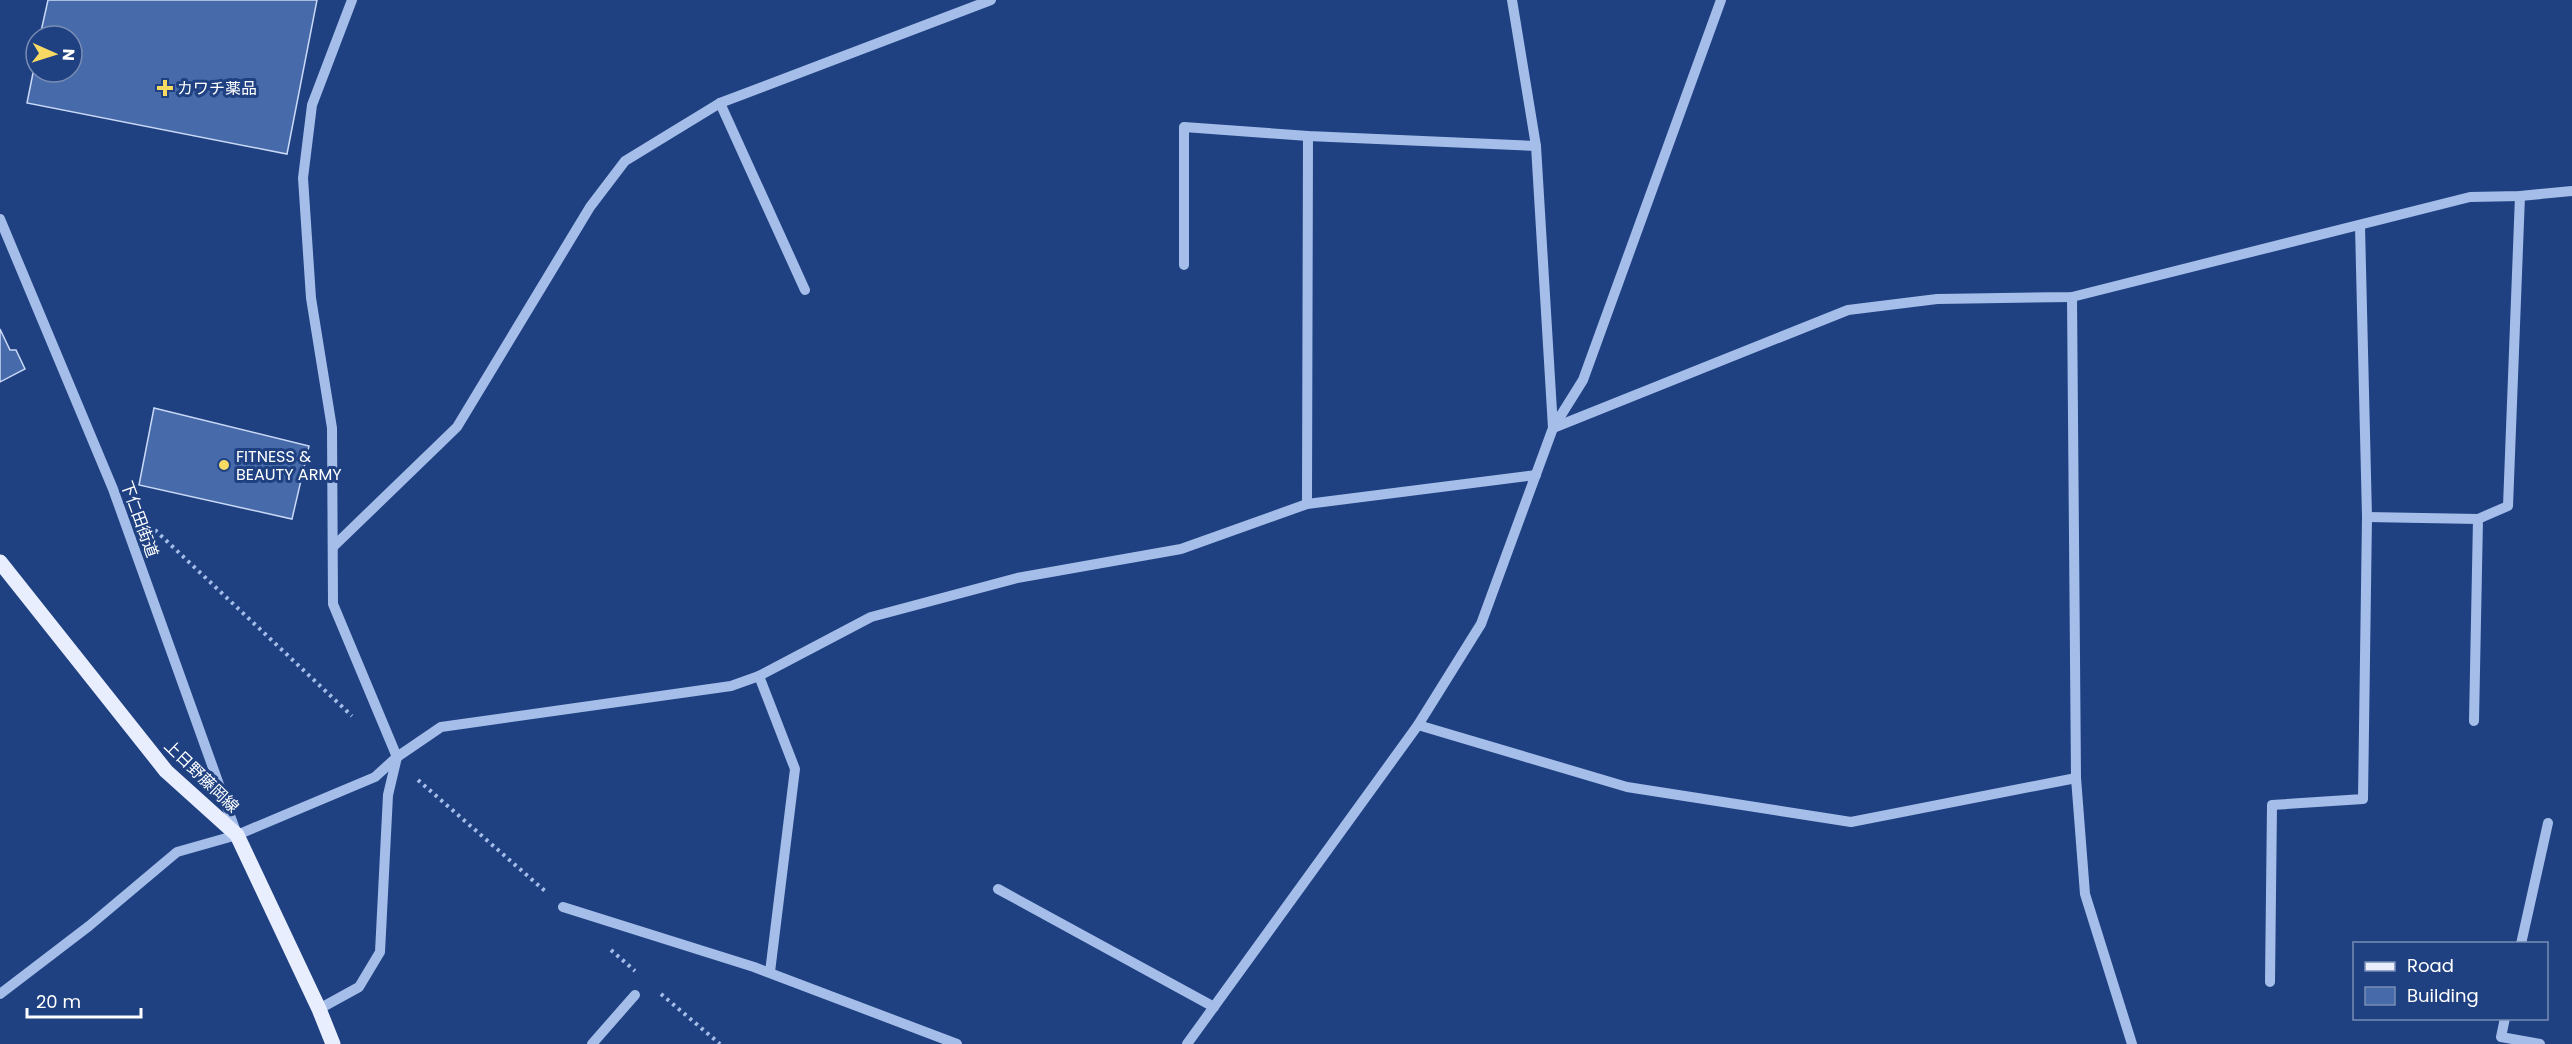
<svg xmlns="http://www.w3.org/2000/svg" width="2572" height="1044" viewBox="0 0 2572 1044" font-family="Poppins,'Noto Sans JP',sans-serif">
  <rect width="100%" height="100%" fill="#1f4182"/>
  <g fill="#476aab" stroke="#c9d9f7" stroke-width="1.5">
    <path d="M48,0H317L287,154L27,103L36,58V72H72V36H40Z"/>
    <path d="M0,329L10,350H16L25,369L0,382Z"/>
    <path d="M154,408L309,446L292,519L139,485Z"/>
  </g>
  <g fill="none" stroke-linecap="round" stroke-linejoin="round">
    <g stroke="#a5bde9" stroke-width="4" stroke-dasharray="3 4.5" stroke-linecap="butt">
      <path d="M155,530L352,716"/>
      <path d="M418,780L545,891"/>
      <path d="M611,950L635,971"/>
      <path d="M661,994L720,1044"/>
    </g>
    <g stroke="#a5bde9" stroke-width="10">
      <path d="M1512,0L1536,146L1553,428"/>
      <path d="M720,103L805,290"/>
      <path d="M0,219L113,489L236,832"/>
      <path d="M1184,265V127L1308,136L1536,146"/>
      <path d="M2072,297L2076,778L2085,894L2132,1044"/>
      <path d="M1553,428L1848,310L1937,299L2072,297L2470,197L2520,196L2572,191"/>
      <path d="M1307,504L1308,136"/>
      <path d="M2367,517L2478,519L2508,506L2520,196"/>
      <path d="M334,546L457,427L590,207L625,161L720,103L991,0"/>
      <path d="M759,676L795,769L770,972"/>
      <path d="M2474,721L2478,519"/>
      <path d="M1418,725L1627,787L1851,822L2076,778"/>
      <path d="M998,889L1214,1007"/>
      <path d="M563,907L754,967L957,1044"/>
      <path d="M2521,944L2548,823"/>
      <path d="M2270,982L2272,805L2363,799L2367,517L2360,226"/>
      <path d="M0,994L89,926L177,852L237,835L375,777L397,757L441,727L731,686L759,676L871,617L1017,578L1181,549L1307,504L1536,475"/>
      <path d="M319,1009L359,987L380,952L388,795L397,757L333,604L332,428L311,298L303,178L312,105L352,0"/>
      <path d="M2505,1018L2501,1037L2540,1044"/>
      <path d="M592,1044L635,995"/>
      <path d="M1187,1044L1418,725L1481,624L1553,428L1583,380L1721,0"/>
    </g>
    <path stroke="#e8eefe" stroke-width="15" d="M0,562L166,771L237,835L319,1009L333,1044"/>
  </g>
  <g fill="#f7da64" stroke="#1f4182" stroke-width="2">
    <path d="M162 79h6v6h6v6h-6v6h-6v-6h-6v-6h6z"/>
    <circle cx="224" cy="465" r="6"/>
  </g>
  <g text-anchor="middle" stroke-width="6" stroke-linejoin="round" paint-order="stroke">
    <g font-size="16" fill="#fff" stroke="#1f4182" text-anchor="start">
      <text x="177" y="94">カワチ薬品</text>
      <text x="236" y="462">FITNESS &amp;<tspan x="236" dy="18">BEAUTY ARMY</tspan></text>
    </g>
    <g font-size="16" fill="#fff" stroke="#1f4182">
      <text transform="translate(140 519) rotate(70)" y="6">下仁田街道</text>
      <text transform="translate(202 776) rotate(44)" y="6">上日野藤岡線</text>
    </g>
  </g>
  <rect x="2353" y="942" width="195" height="78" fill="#1f4182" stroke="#798db4" stroke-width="1.5"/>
  <rect x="2365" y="962" width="30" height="9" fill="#e8eefe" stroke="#798db4" stroke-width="1.5"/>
  <text x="2407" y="972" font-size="18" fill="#ffffff">Road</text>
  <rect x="2365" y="987" width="30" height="18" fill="#476aab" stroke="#798db4" stroke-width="1.5"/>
  <text x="2407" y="1002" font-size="18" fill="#ffffff">Building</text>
  <g transform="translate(54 54) rotate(93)"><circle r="28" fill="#1f4182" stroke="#798db4" stroke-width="1.5"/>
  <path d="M0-4.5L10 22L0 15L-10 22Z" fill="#f7da64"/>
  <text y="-9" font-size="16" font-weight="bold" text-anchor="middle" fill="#ffffff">N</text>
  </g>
  <path d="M27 1008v9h114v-9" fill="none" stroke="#ffffff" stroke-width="3"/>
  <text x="36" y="1008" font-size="18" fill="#ffffff" stroke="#1f4182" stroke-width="4.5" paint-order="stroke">20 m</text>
</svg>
